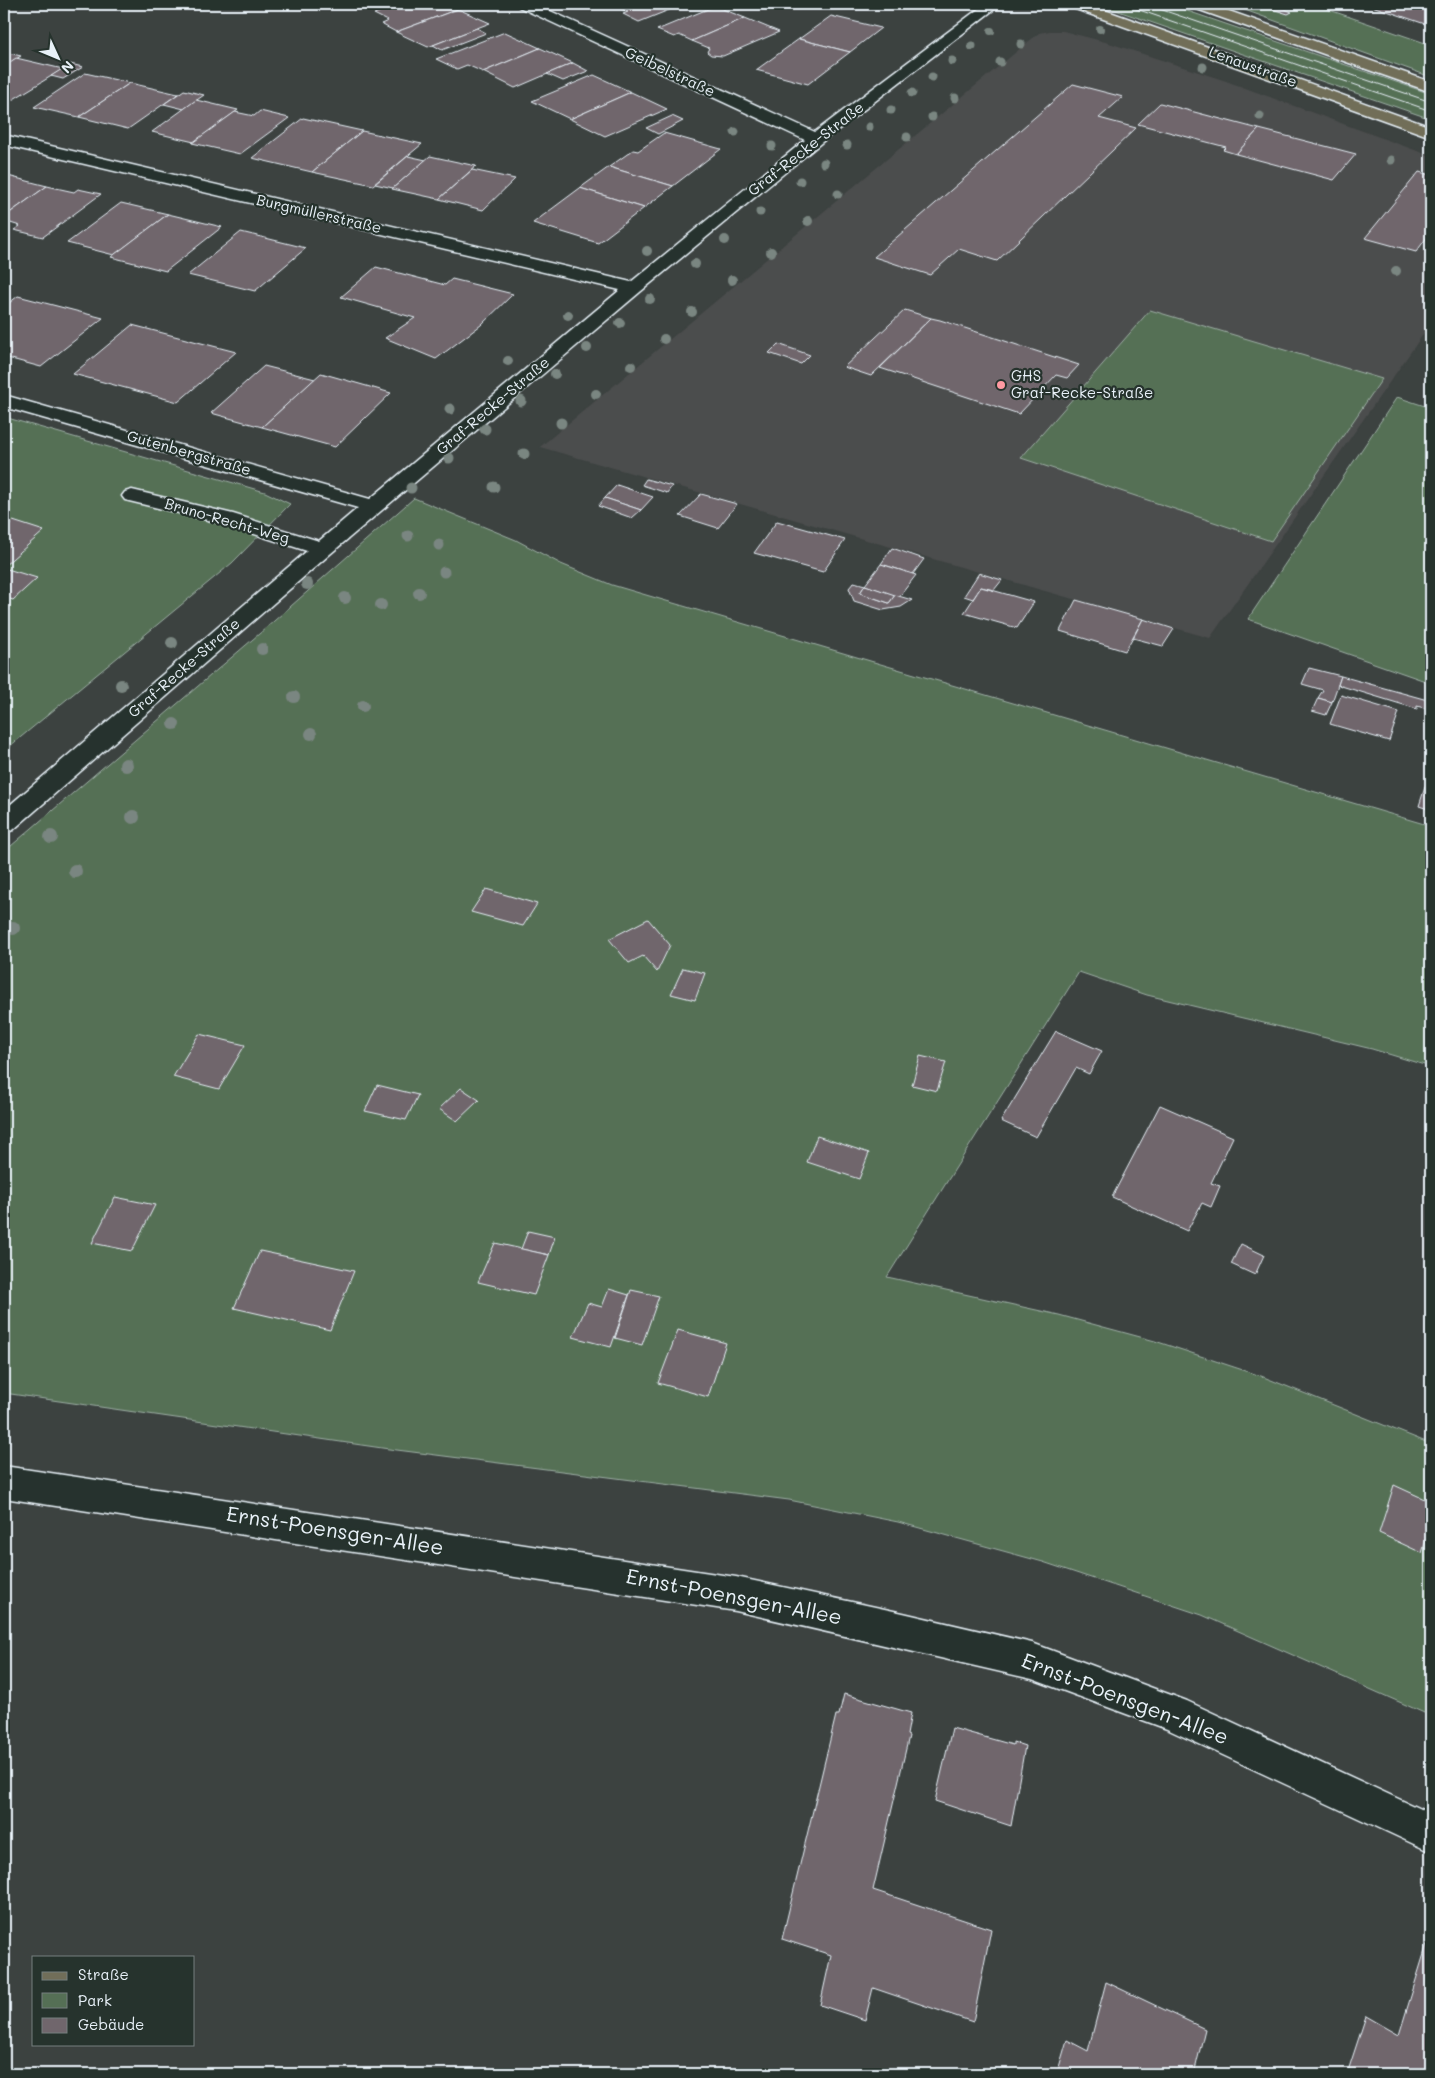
<svg xmlns="http://www.w3.org/2000/svg" width="1435" height="2078" viewBox="0 0 1435 2078" font-family="Mali,sans-serif">
  <rect width="100%" height="100%" fill="#3c4240"/>
  <filter id="ink" filterUnits="userSpaceOnUse"><feTurbulence type="fractalNoise" baseFrequency=".02" numOctaves="2"/><feDisplacementMap in="SourceGraphic" scale="10" xChannelSelector="R" yChannelSelector="G"/><feConvolveMatrix kernelMatrix="1 2 1 2 8 2 1 2 1" color-interpolation-filters="sRGB"/></filter>
  <g filter="url(#ink)">
    <path fill="#4c4d4d" d="M1050,31H1063L1109,43L1223,80L1431,156V323L1210,638L540,447L1039,33Z"/>
    <g fill="#556f55" stroke="#9eb0a6">
      <path d="M1098,4H1167L1431,94V119Z"/>
      <path d="M1228,4H1312L1431,45V77Z"/>
      <path d="M1150,310L1382,379L1271,541L1021,458Z"/>
      <path d="M1397,397L1431,408V683L1248,619Z"/>
      <path d="M4,417L265,492L290,504L232,563L4,751Z"/>
      <path d="M414,498L516,540L561,564L612,585L1431,826V1067L1372,1049L1147,995L1079,972L887,1277L1059,1315L1155,1341L1261,1376L1431,1444V1716L1202,1615L1043,1562L898,1522L789,1500L389,1449L4,1393V852L266,628Z"/>
    </g>
    <g fill="#70666c" stroke="#e8f1f8">
      <path d="M395,4H448L458,9L396,32L381,24L388,21L374,14L392,7L389,6Z"/>
      <path d="M621,4H684L639,22L623,14L628,12L614,6Z"/>
      <path d="M1366,4H1431V26Z"/>
      <path d="M1274,5L1292,12L1288,14L1269,8Z"/>
      <path d="M715,6L745,18L692,41L679,35L674,37L657,30Z"/>
      <path d="M458,9L490,23L428,47L396,32Z"/>
      <path d="M831,16L881,28L850,52L799,39Z"/>
      <path d="M745,18L779,32L723,56L711,55L707,52L709,48L692,41Z"/>
      <path d="M477,28L486,33L442,50L433,45Z"/>
      <path d="M505,32L540,48L483,72L467,65L457,69L436,59Z"/>
      <path d="M799,39L850,52L808,84L756,70Z"/>
      <path d="M540,48L573,63L515,88L483,72Z"/>
      <path d="M4,52L21,56L4,66Z"/>
      <path d="M16,58L63,69L12,100L4,98V66Z"/>
      <path d="M573,63L588,71L563,81L547,74Z"/>
      <path d="M70,64L83,67L63,79L51,76Z"/>
      <path d="M85,73L130,83L79,117L34,107Z"/>
      <path d="M594,75L631,92L570,119L532,101Z"/>
      <path d="M130,83L178,94L128,129L79,117Z"/>
      <path d="M1073,84L1123,97L1099,118L1136,128L997,261L959,249L930,275L874,257Z"/>
      <path d="M184,90L204,95L184,109L164,104Z"/>
      <path d="M631,92L667,109L605,136L570,119Z"/>
      <path d="M196,100L238,110L194,142L152,132Z"/>
      <path d="M1160,103L1259,129L1236,154L1223,150L1226,147L1138,124Z"/>
      <path d="M260,111L289,118L240,154L192,143L235,112L254,116Z"/>
      <path d="M672,116L683,121L658,134L646,128Z"/>
      <path d="M303,118L362,131L312,172L252,158Z"/>
      <path d="M1259,129L1356,154L1334,180L1236,154Z"/>
      <path d="M362,131L422,144L373,185L312,172Z"/>
      <path d="M664,133L721,149L673,186L609,167L633,150L638,151Z"/>
      <path d="M408,156L426,160L393,188L375,184Z"/>
      <path d="M430,156L476,166L439,199L392,189Z"/>
      <path d="M609,167L673,186L644,208L580,188Z"/>
      <path d="M472,170L515,179L483,210L439,199Z"/>
      <path d="M1419,172L1431,175V232L1416,252L1365,238Z"/>
      <path d="M4,175L47,186L4,217Z"/>
      <path d="M47,186L74,192L78,189L101,194L43,237L14,230L20,226L4,221V217Z"/>
      <path d="M580,188L644,208L598,243L533,223Z"/>
      <path d="M121,203L168,214L114,255L67,243Z"/>
      <path d="M168,214L222,227L166,271L111,257Z"/>
      <path d="M241,232L306,248L255,291L188,275Z"/>
      <path d="M376,267L445,285L452,279L513,294L481,325L436,359L385,338L415,318L341,297Z"/>
      <path d="M18,296L103,318L41,367L4,357V307Z"/>
      <path d="M905,310L931,318L871,376L844,367Z"/>
      <path d="M931,318L940,320L1079,365L1067,378L1056,375L1019,414L880,368Z"/>
      <path d="M132,325L236,352L178,402L73,374Z"/>
      <path d="M778,344L810,355L801,364L769,353Z"/>
      <path d="M264,366L315,379L262,427L211,413Z"/>
      <path d="M321,373L391,393L335,447L262,427Z"/>
      <path d="M646,479L672,486L667,493L642,485Z"/>
      <path d="M617,485L653,497L641,510L605,498Z"/>
      <path d="M701,494L737,504L718,528L680,516Z"/>
      <path d="M605,498L641,510L632,518L598,506Z"/>
      <path d="M13,521L44,531L4,566V529Z"/>
      <path d="M777,521L845,540L823,572L754,553Z"/>
      <path d="M892,548L924,559L913,574L881,564Z"/>
      <path d="M881,564L916,575L899,597L865,585Z"/>
      <path d="M4,568L37,578L13,600L4,597Z"/>
      <path d="M979,573L1002,580L994,590L981,587L973,599L964,596Z"/>
      <path d="M854,582L865,585L860,593L889,603L895,595L912,600L901,607L883,610L854,601L849,588Z"/>
      <path d="M865,585L895,595L889,603L860,593Z"/>
      <path d="M981,587L1034,602L1017,628L964,613Z"/>
      <path d="M1076,600L1143,619L1125,651L1060,631Z"/>
      <path d="M1143,619L1174,629L1163,646L1133,638Z"/>
      <path d="M1309,668L1341,676L1332,702L1318,698L1323,690L1302,684Z"/>
      <path d="M1341,676L1431,701V710L1417,706V709L1338,685Z"/>
      <path d="M1341,695L1399,712L1389,741L1330,724Z"/>
      <path d="M1318,698L1332,702L1326,715L1312,711Z"/>
      <path d="M1426,784L1431,786V810L1419,806Z"/>
      <path d="M486,889L537,904L523,926L471,912Z"/>
      <path d="M648,919L670,945L657,972L643,956L629,963L609,939Z"/>
      <path d="M683,968L705,973L695,1000L671,994Z"/>
      <path d="M1056,1031L1102,1051L1089,1074L1076,1068L1036,1137L1001,1121Z"/>
      <path d="M199,1034L245,1045L219,1089L173,1077Z"/>
      <path d="M920,1056L946,1062L937,1091L912,1085Z"/>
      <path d="M377,1085L418,1095L406,1120L365,1111Z"/>
      <path d="M461,1088L479,1100L457,1121L439,1109Z"/>
      <path d="M1160,1105L1233,1137L1211,1183L1220,1186L1211,1207L1202,1203L1187,1231L1112,1197Z"/>
      <path d="M817,1136L869,1153L859,1179L807,1162Z"/>
      <path d="M115,1197L155,1205L132,1251L92,1243Z"/>
      <path d="M528,1231L555,1237L549,1255L521,1249Z"/>
      <path d="M495,1243L549,1255L534,1295L478,1282Z"/>
      <path d="M1241,1244L1264,1255L1255,1275L1231,1264Z"/>
      <path d="M260,1251L354,1271L330,1330L234,1308Z"/>
      <path d="M609,1289L629,1295L611,1347L573,1337L588,1303L602,1307Z"/>
      <path d="M631,1290L659,1296L642,1345L615,1338Z"/>
      <path d="M678,1330L726,1343L708,1397L658,1383Z"/>
      <path d="M1394,1485L1431,1502V1524L1422,1553L1379,1533Z"/>
      <path d="M844,1694L911,1713L907,1735L909,1736L873,1890L991,1929L973,2022L873,1988L865,2020L820,2005L831,1955L782,1939L836,1715H839Z"/>
      <path d="M952,1728L1013,1745V1742L1025,1746L1011,1826L935,1801Z"/>
      <path d="M1431,1931V2074H1347L1366,2016L1399,2035Z"/>
      <path d="M1106,1982L1205,2029L1194,2074H1057L1067,2040L1088,2051Z"/>
    </g>
    <g fill="none" stroke-linecap="round" stroke-linejoin="round">
      <g stroke="#e8f1f8" stroke-width="3">
        <g id="minor">
          <path d="M517,4H535L815,132L985,4H1001L822,142L640,292L330,554L13,830L4,833V810L307,551L220,523L125,500L122,496L125,492L132,490L233,514L319,541L358,508L4,407V395L370,499L620,290L4,145V135L631,282L805,140L519,7Z"/>
          <path d="M4,1466L736,1577L903,1613L1032,1643L1187,1701L1431,1814V1852L1167,1729L1032,1679L736,1611L4,1498Z"/>
        </g>
      </g>
      <g stroke="#e8f1f8" stroke-width="3">
        <g id="major">
          <path d="M1068,4H1088L1431,127V137L1070,7Z"/>
          <path d="M1189,4H1209L1431,82V92L1191,7Z"/>
        </g>
      </g>
      <use href="#minor" fill="#26332d" fill-rule="evenodd"/>
      <use href="#major" fill="#716e59" fill-rule="evenodd"/>
      <g stroke="#e8f1f8" stroke-width="1">
        <path d="M1122,4L1431,111"/>
        <path d="M1145,4L1431,102"/>
      </g>
    </g>
    <g fill="#7a8681">
      <circle cx="1100" cy="29" r="4"/>
      <circle cx="991" cy="31" r="4"/>
      <circle cx="1021" cy="44" r="4.5"/>
      <circle cx="972" cy="46" r="4.5"/>
      <circle cx="952" cy="61" r="4.5"/>
      <circle cx="1000" cy="62" r="4.5"/>
      <circle cx="1203" cy="67" r="4.5"/>
      <circle cx="932" cy="77" r="4.5"/>
      <circle cx="912" cy="93" r="4.5"/>
      <circle cx="955" cy="98" r="4.5"/>
      <circle cx="891" cy="110" r="4.5"/>
      <circle cx="1260" cy="116" r="4.5"/>
      <circle cx="932" cy="117" r="4.5"/>
      <circle cx="869" cy="127" r="4.5"/>
      <circle cx="735" cy="132" r="4.5"/>
      <circle cx="907" cy="137" r="4.5"/>
      <circle cx="847" cy="145" r="4.5"/>
      <circle cx="772" cy="146" r="4.5"/>
      <circle cx="1391" cy="160" r="4.5"/>
      <circle cx="824" cy="163" r="4.5"/>
      <circle cx="800" cy="181" r="4.5"/>
      <circle cx="838" cy="194" r="4.5"/>
      <circle cx="760" cy="212" r="4.5"/>
      <circle cx="808" cy="221" r="5"/>
      <circle cx="725" cy="240" r="5"/>
      <circle cx="647" cy="251" r="5"/>
      <circle cx="771" cy="252" r="5"/>
      <circle cx="695" cy="264" r="5"/>
      <circle cx="1396" cy="271" r="5"/>
      <circle cx="732" cy="280" r="5"/>
      <circle cx="650" cy="299" r="5"/>
      <circle cx="692" cy="312" r="5"/>
      <circle cx="568" cy="315" r="5"/>
      <circle cx="620" cy="323" r="5"/>
      <circle cx="664" cy="339" r="5"/>
      <circle cx="587" cy="348" r="5"/>
      <circle cx="508" cy="361" r="5"/>
      <circle cx="631" cy="366" r="5"/>
      <circle cx="555" cy="374" r="5"/>
      <circle cx="596" cy="394" r="5"/>
      <circle cx="521" cy="401" r="5.5"/>
      <circle cx="450" cy="409" r="5.5"/>
      <circle cx="561" cy="423" r="5.5"/>
      <circle cx="485" cy="429" r="5.5"/>
      <circle cx="524" cy="454" r="5.5"/>
      <circle cx="449" cy="458" r="5.5"/>
      <circle cx="494" cy="487" r="5.5"/>
      <circle cx="411" cy="488" r="5.5"/>
      <circle cx="408" cy="536" r="5.5"/>
      <circle cx="439" cy="545" r="5.5"/>
      <circle cx="444" cy="572" r="5.5"/>
      <circle cx="307" cy="584" r="6"/>
      <circle cx="419" cy="593" r="6"/>
      <circle cx="345" cy="598" r="6"/>
      <circle cx="381" cy="605" r="6"/>
      <circle cx="172" cy="643" r="6"/>
      <circle cx="262" cy="649" r="6"/>
      <circle cx="121" cy="685" r="6"/>
      <circle cx="294" cy="697" r="6"/>
      <circle cx="363" cy="706" r="6"/>
      <circle cx="174" cy="724" r="6"/>
      <circle cx="311" cy="734" r="6"/>
      <circle cx="126" cy="765" r="7"/>
      <circle cx="133" cy="817" r="7"/>
      <circle cx="51" cy="837" r="7"/>
      <circle cx="75" cy="871" r="7"/>
      <circle cx="13" cy="928" r="7"/>
    </g>
  </g>
  <circle fill="#ff9aa2" stroke="#26332d" stroke-width="2" cx="1001" cy="385" r="5"/>
  <g text-anchor="middle" stroke-width="4.5" stroke-linejoin="round" paint-order="stroke">
    <g font-size="15" fill="#e8f1f8" stroke="#26332d">
      <text transform="translate(1253 67) rotate(20)" y="5">Lenaustraße</text>
      <text transform="translate(670 72) rotate(25)" y="5">Geibelstraße</text>
      <text transform="translate(806 149) rotate(-38)" y="5">Graf-Recke-Straße</text>
      <text transform="translate(319 214) rotate(13)" y="5">Burgmüllerstraße</text>
      <text transform="translate(493 406) rotate(-40)" y="5">Graf-Recke-Straße</text>
      <text transform="translate(189 453) rotate(16)" y="5">Gutenbergstraße</text>
      <text transform="translate(227 521) rotate(16)" y="5">Bruno-Recht-Weg</text>
      <text transform="translate(184 668) rotate(-41)" y="5">Graf-Recke-Straße</text>
    </g>
    <g font-size="15" fill="#e8f1f8" stroke="#26332d" text-anchor="start">
      <text x="1011" y="381">GHS<tspan x="1011" dy="17">Graf-Recke-Straße</tspan></text>
    </g>
    <g font-size="21" fill="#e8f1f8" stroke="#26332d">
      <text transform="translate(335 1531) rotate(9)" y="7">Ernst-Poensgen-Allee</text>
      <text transform="translate(734 1597) rotate(11)" y="7">Ernst-Poensgen-Allee</text>
      <text transform="translate(1125 1699) rotate(21)" y="7">Ernst-Poensgen-Allee</text>
    </g>
  </g>
  <rect width="1435" height="2078" fill="none" stroke="#26332d" stroke-width="20"/>
  <rect x="10" y="10" width="1415" height="2058" fill="none" stroke="#e8f1f8" stroke-width="2" filter="url(#ink)"/>
  <rect x="32" y="1956" width="162" height="90" fill="#26332d" stroke="#747f7e"/>
  <rect x="42" y="1972" width="25" height="8" fill="#716e59" stroke="#747f7e"/>
  <text x="78" y="1980" font-size="15" fill="#e8f1f8">Straße</text>
  <rect x="42" y="1993" width="25" height="15" fill="#556f55" stroke="#747f7e"/>
  <text x="78" y="2006" font-size="15" fill="#e8f1f8">Park</text>
  <rect x="42" y="2018" width="25" height="15" fill="#70666c" stroke="#747f7e"/>
  <text x="78" y="2030" font-size="15" fill="#e8f1f8">Gebäude</text>
  <g transform="translate(58 58) rotate(134)" stroke="#26332d" stroke-width="4" paint-order="stroke">
  <path d="M0-4L9 19L0 12L-9 19Z" fill="#e8f1f8"/>
  <text y="-8" font-size="14" font-weight="bold" text-anchor="middle" fill="#e8f1f8">N</text>
  </g>
</svg>
